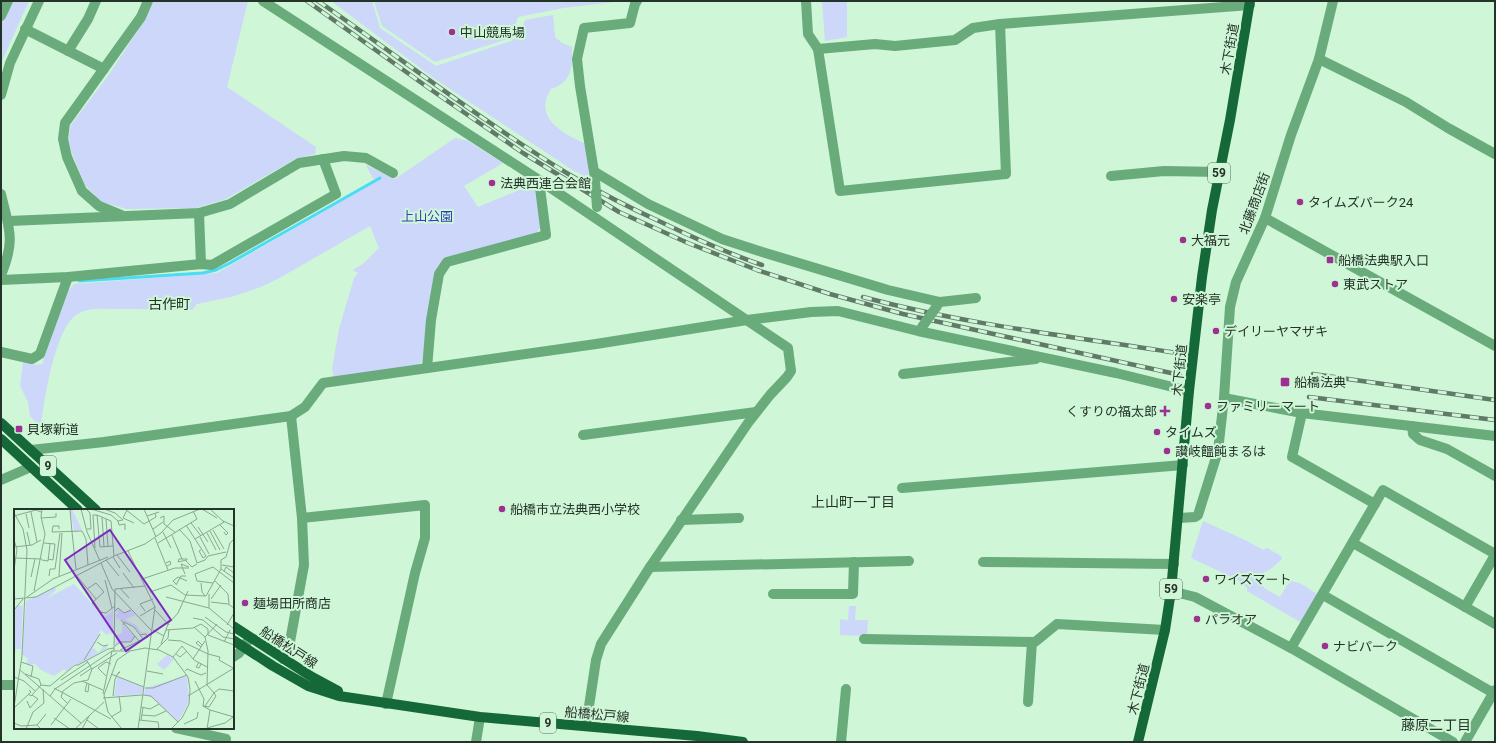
<svg xmlns="http://www.w3.org/2000/svg" width="1496" height="743" viewBox="0 0 1496 743" font-family="Roboto,'Noto Sans JP',sans-serif">
  <rect width="100%" height="100%" fill="#cef6d7"/>
  <g fill="#ccd7fa">
    <path d="M12,1H29L1,63V24Z"/>
    <path d="M154,1H248L227,87L316,147L315,154L295,159L226,199L195,208L127,209L101,202L85,185L73,156L68,140L71,125L110,73L144,21Z"/>
    <path d="M331,1H372L380,28L436,66L511,41L520,33L525,20L553,15L555,37L562,43L572,47C572,67 573,81 551,89C549,92 547,96 546,100C540,122 568,136 584,143L588,157L589,178L574,171L435,79Z"/>
    <path d="M374,1H623L563,8L518,17L511,38L435,62L382,26Z"/>
    <path d="M822,1H847V37L825,41Z"/>
    <path d="M455,138L468,141L503,163L464,186L478,207L534,184L541,226L536,234L451,259L434,272L422,361L419,365L334,378L332,369L339,329L354,278L358,273L353,270L364,263L379,248L370,226L283,276L261,287L231,297L197,304L192,310C167,309 143,309 118,309C106,309 90,307 79,313C53,326 43,411 39,439L37,423L30,416L28,402L20,386L23,362L36,365L42,364L66,294L74,284L217,273L375,182L366,165L395,179Z"/>
    <path d="M1203,521L1247,541L1263,550L1267,548L1281,556L1282,559L1272,568L1263,573L1258,578L1264,588L1280,597C1283,593 1285,587 1289,583C1295,577 1311,591 1317,594L1302,623L1247,591V588L1238,580L1191,558Z"/>
    <path d="M849,606H856L855,620H868L867,636L840,635V619L848,620Z"/>
  </g>
  <g fill="none" stroke-linecap="round" stroke-linejoin="round">
    <path stroke="#4adcf6" stroke-width="3" d="M79,281L203,273L216,270L230,263L380,178"/>
    <g stroke="#69ab7b" stroke-width="10">
      <path d="M263,1L539,180L788,348L791,371L787,377L770,395L748,423L650,567L601,644L596,660L586,726"/>
      <path d="M806,1L808,34L818,49L840,191L1006,174L1000,24"/>
      <path d="M1,16L8,1"/>
      <path d="M25,29L104,69"/>
      <path d="M818,49L875,44L895,46L955,40L973,28L1000,24L1250,5"/>
      <path d="M68,51L88,19L96,1"/>
      <path d="M1319,59L1406,102L1448,128L1495,154"/>
      <path d="M1,95L10,63L39,1"/>
      <path d="M595,172L648,204L722,239L759,251L888,290L940,302L976,298"/>
      <path d="M1111,176L1164,171L1219,172"/>
      <path d="M595,178L580,86L577,59L584,28L630,23L635,4L637,1"/>
      <path d="M1,194C9,229 16,239 1,275"/>
      <path d="M199,213L201,264"/>
      <path d="M121,215L99,206L82,191L67,157L63,139L65,123L141,17L148,1"/>
      <path d="M1265,218L1495,346"/>
      <path d="M9,221L199,213L230,204L299,163L344,156L366,158L393,173"/>
      <path d="M1,280L68,277L201,264L212,265L336,194L323,159"/>
      <path d="M1,352L32,359L40,354L68,277"/>
      <path d="M427,368L431,320L439,274L447,262L546,235L539,180"/>
      <path d="M903,374L1036,359"/>
      <path d="M1224,398L1302,413L1495,436"/>
      <path d="M1302,413L1292,457L1375,504"/>
      <path d="M1412,426L1413,434L1420,440L1447,449L1495,476"/>
      <path d="M583,435L756,412"/>
      <path d="M31,450L104,442L291,416L305,407L323,383L596,344L747,320L811,312L838,311L918,331L1116,373L1189,391"/>
      <path d="M1,480L31,467"/>
      <path d="M902,488L1183,465"/>
      <path d="M302,518L425,505V538L415,573L386,704"/>
      <path d="M1179,518L1195,517L1198,515L1218,451L1224,398L1230,307L1236,282L1265,218L1291,135L1319,59L1333,1"/>
      <path d="M681,520L739,518"/>
      <path d="M1353,543L1495,624"/>
      <path d="M983,562L1174,564"/>
      <path d="M650,567L909,561"/>
      <path d="M773,594H853L854,562"/>
      <path d="M1323,595L1495,694"/>
      <path d="M1465,607L1495,555"/>
      <path d="M864,639L1035,642L1057,624L1165,630"/>
      <path d="M283,659L289,647L304,565L302,518L291,416"/>
      <path d="M1028,702L1032,642"/>
      <path d="M176,728L226,739"/>
      <path d="M476,742L480,717"/>
      <path d="M841,742L846,689"/>
      <path d="M1453,742L1291,648L1383,490L1495,554"/>
      <path d="M1465,742L1495,690"/>
    </g>
    <g stroke="#69ab7b" stroke-width="10">
      <path d="M1171,591L1195,597L1291,648"/>
      <path d="M233,657L239,653L250,638"/>
      <path d="M1,685H15"/>
    </g>
    <g stroke="#156837" stroke-width="10">
      <path d="M1,423L96,510"/>
      <path d="M1,439L78,510"/>
      <path d="M233,626L312,677L338,691"/>
      <path d="M233,640L273,666L308,686L339,696L480,717L697,736L743,742"/>
      <path d="M1138,742L1165,630L1171,591L1189,391L1202,277L1212,210L1230,120L1250,1"/>
    </g>
    <g stroke="#617967" stroke-width="4.5">
      <g id="rail">
        <path d="M307,1L430,89L523,153L619,212L688,243L757,270L830,294L903,314L1180,375"/>
        <path d="M318,1C402,59 483,122 570,175C599,192 630,208 661,222C694,238 727,253 762,265"/>
        <path d="M863,297C967,325 1076,337 1183,354"/>
        <path d="M1313,374L1495,400"/>
        <path d="M1309,397L1495,420"/>
      </g>
    </g>
    <use href="#rail" stroke="#cef6d7" stroke-width="3" stroke-dasharray="9" stroke-linecap="butt"/>
    <g stroke="#69ab7b" stroke-width="10">
      <path d="M595,180L597,207"/>
      <path d="M922,327L937,306"/>
    </g>
  </g>
  <g fill="#9c3192" stroke="#cef6d7" stroke-width="1.5">
    <circle cx="452" cy="32" r="4"/>
    <circle cx="492" cy="183" r="4"/>
    <circle cx="1300" cy="202" r="4"/>
    <circle cx="1183" cy="240" r="4"/>
    <rect x="1326" y="256" width="8" height="8" rx="2"/>
    <circle cx="1335" cy="284" r="4"/>
    <circle cx="1174" cy="299" r="4"/>
    <circle cx="1216" cy="331" r="4"/>
    <rect x="1280" y="377" width="10" height="10" rx="2"/>
    <circle cx="1208" cy="406" r="4"/>
    <path d="M1163 405h4v4h4v4h-4v4h-4v-4h-4v-4h4z"/>
    <rect x="15" y="425" width="8" height="8" rx="2"/>
    <circle cx="1157" cy="432" r="4"/>
    <circle cx="1167" cy="451" r="4"/>
    <circle cx="502" cy="509" r="4"/>
    <circle cx="1206" cy="579" r="4"/>
    <circle cx="245" cy="603" r="4"/>
    <circle cx="1197" cy="619" r="4"/>
    <circle cx="1325" cy="646" r="4"/>
  </g>
  <g text-anchor="middle" stroke-width="4" stroke-linejoin="round" paint-order="stroke">
    <g fill="#cef6d7" stroke="#576e5c" stroke-width="1">
      <rect x="1208" y="163" width="22" height="20" rx="3"/>
      <rect x="40" y="456" width="16" height="20" rx="3"/>
      <rect x="1160" y="579" width="22" height="20" rx="3"/>
      <rect x="540" y="713" width="16" height="20" rx="3"/>
    </g>
    <g font-size="12" font-weight="bold" fill="#243328">
      <text x="1219" y="177">59</text>
      <text x="48" y="470">9</text>
      <text x="1171" y="593">59</text>
      <text x="548" y="727">9</text>
    </g>
    <g font-size="13" fill="#243328" stroke="#cef6d7" text-anchor="start">
      <text x="460" y="37">中山競馬場</text>
      <text x="500" y="188">法典西連合会館</text>
      <text x="1308" y="207">タイムズパーク24</text>
      <text x="1191" y="245">大福元</text>
      <text x="1338" y="265">船橋法典駅入口</text>
      <text x="1343" y="289">東武ストア</text>
      <text x="1182" y="304">安楽亭</text>
      <text x="1224" y="336">デイリーヤマザキ</text>
      <text x="1294" y="387">船橋法典</text>
      <text x="1216" y="411">ファミリーマート</text>
      <text x="1157" y="416" text-anchor="end">くすりの福太郎</text>
      <text x="27" y="434">貝塚新道</text>
      <text x="1165" y="437">タイムズ</text>
      <text x="1175" y="456">讃岐饂飩まるは</text>
      <text x="510" y="514">船橋市立法典西小学校</text>
      <text x="1214" y="584">ワイズマート</text>
      <text x="253" y="608">麺場田所商店</text>
      <text x="1205" y="624">パラオア</text>
      <text x="1333" y="651">ナビパーク</text>
    </g>
    <g font-size="13" fill="#243328" stroke="#cef6d7">
      <text transform="translate(1229 49) rotate(-80)" y="5">木下街道</text>
      <text transform="translate(1254 203) rotate(-70)" y="5">北藤商店街</text>
      <text transform="translate(1179 370) rotate(-84)" y="5">木下街道</text>
      <text transform="translate(289 647) rotate(33)" y="5">船橋松戸線</text>
      <text transform="translate(1138 689) rotate(-76)" y="5">木下街道</text>
      <text transform="translate(597 714) rotate(5)" y="5">船橋松戸線</text>
    </g>
    <g font-size="13" fill="#343fb7" stroke="#cef6d7">
      <text x="427" y="221">上山公園</text>
    </g>
    <g font-size="14" fill="#243328" stroke="#cef6d7">
      <text x="169" y="309">古作町</text>
      <text x="853" y="507">上山町一丁目</text>
      <text x="1436" y="730">藤原二丁目</text>
    </g>
  </g>
  <g transform="translate(14 509)">
    <rect width="220" height="220" fill="#cef6d7"/>
    <path d="M56,0H58L68,21L60,22ZM60,75L90,108L97,104L99,99V123L95,127L96,122L93,126L87,121L78,140L80,139L84,144L89,138L92,136L93,139L66,155H60L53,163L50,160L40,167L27,161L21,155H13L14,150L8,145L12,92L41,78L42,81L33,89ZM5,96L9,97L7,140H2L0,147V101ZM104,100L110,104L117,101L122,106L111,110L123,117L128,124L136,123L127,126L120,117L102,109V105L105,104L102,102ZM109,116L120,127L118,132L101,136L102,127L108,124ZM153,146L160,150L150,161L143,155ZM173,167L175,192L164,213L139,189L130,186L131,179ZM103,168L129,178L128,185L100,187Z" fill="#ccd7fa"/>
    <path fill="none" stroke="#8aa891" stroke-width="1" d="M56,0L58,23M67,0L73,23L86,52M72,0L76,4L77,20H73M77,0L97,6L104,12L109,11L101,4L90,0M111,0L130,15L142,8L141,4M130,0L142,28M188,0L203,9M113,1L109,9L120,14M17,3L23,33M0,4L9,20L13,41L8,147L0,198M12,5L15,19M83,6L86,38L99,37M0,7L22,1L27,3M133,7L145,3M88,8L90,38M27,9L42,8V4M146,9L150,7V15L162,24M92,10L94,38M104,12L105,16L111,15V21M209,12L220,17M177,14L187,27M172,16L192,47L189,49L185,42L187,41M206,16L214,24L212,26L210,23M184,18L194,33M45,20V17H39L38,23L68,22L72,30L74,56M139,20L149,13M165,20L176,32L183,54L191,51L194,47L212,43M199,21L210,40M196,22L206,41M13,23L16,36M58,23L62,60M149,23L157,39M193,24L202,41M158,26L168,50M186,28L195,45M141,29L154,61M181,30L210,13L196,0M0,31L3,40L0,61M30,34L41,35L39,51L34,50M144,34L183,10L179,2M0,38L18,36L27,31M81,39L79,6H83L97,12L100,47M114,42L141,98L124,220M103,46L116,63M99,48L106,59M0,49L28,50M165,50H173V51L164,53ZM28,51L34,52L36,35M92,51L105,67M172,52L178,58L183,55M87,54L98,80L137,121M152,54L156,52L157,55L153,57M208,56L220,58M207,60L220,69M210,62L212,58L220,64M109,64L120,79M171,65L167,55L175,58M62,66L82,90M35,67L36,60H41L46,24M45,67L48,24M17,68L21,50M128,70L161,59H175M91,71L98,99M200,71L214,85L215,95M187,74L188,83L191,87M199,74L183,72L181,65L199,58L220,74M162,75L159,72L164,68L173,72M162,76L167,67H172M106,79L115,89M73,80L82,74L90,83L78,94L86,103L92,104L101,97M20,82L31,25L27,8L28,0M136,83L157,76L171,86L192,87L207,60V51L212,48L216,34L220,30M195,85V99M13,88L39,70L94,48M152,88L195,99L220,120M0,90L22,88L100,47L131,35L147,24L159,11L186,0M197,90L207,76M197,93L214,95L220,99M0,101L9,90M141,101L155,116M101,102L104,99L110,104L117,101M131,102L126,95L139,90M126,107L141,98M191,108L212,123L220,125M179,109L189,111L209,128L220,130M107,111L125,132M109,116L110,113L120,118L129,130M213,116L220,104M180,118L191,128M139,121L150,127M152,121L179,119L187,115L194,120V126L220,136M154,131L167,132L194,145M83,133L89,137L94,136M210,133L216,121M147,135L154,115L164,104L174,82M101,137L106,133H117L121,127M187,138L182,134L184,132L188,136M106,141L134,128L132,125L126,126M142,141L154,129L155,121M100,142L101,80L131,77M162,145L166,148L173,142M194,145L206,148L205,151L219,159M159,148L168,137L180,151L193,158M179,150L191,132M70,151L86,125M73,152L78,160L103,144M7,153L19,157L17,168M185,153L182,158L185,159L187,155M6,161L67,214M133,162L149,165M171,162L173,160L187,166L192,164M11,165L25,170L27,176L17,187L14,185M97,165L130,178M66,167L78,159M92,167L84,159L92,153L97,155M0,168L10,172L21,182M47,171L74,153M68,172L89,181M181,172L190,190L189,197M73,174L71,182L74,183L75,175M27,176L36,177L61,156H64L94,140L100,139M193,176L194,142L191,128L203,115M40,179L97,210M131,179H139L173,166M89,185L98,142M129,186L137,187L164,213M36,187L41,180L98,142H116M99,187L101,170L103,166L105,163H106L103,166M174,187L220,159M89,189L128,186M13,192L16,199L24,190L18,186M53,194L47,188L49,182L60,174L74,171L78,160M189,197L195,198L202,187L200,184L205,180L220,182M189,197L196,201L193,220M191,197L200,184L193,176M127,198L136,200L145,195M0,199L17,183L15,181M196,201L220,208M128,206L141,207L152,202M97,208L107,202L105,187M40,209L56,220M73,211L85,220M125,211L144,213L145,220M127,211L129,199M0,214L7,217L23,216L27,220M170,215L183,209L184,203M23,216L32,205M37,216L57,190M193,219L211,214L219,208M12,220L19,203L30,194L29,180M61,220L90,193M68,220L75,207M108,220L94,203L90,186L103,151L116,142L131,139L145,141L159,148L174,168L176,180L175,195L168,209L157,220"/>
    <path fill="#7b2cbf" fill-opacity="0.15" stroke="#7b2cbf" stroke-width="2" d="M96,21L157,111L112,142L51,51Z"/>
    <rect width="220" height="220" fill="none" stroke="#243328" stroke-width="2"/>
  </g>
  <rect width="1496" height="743" fill="none" stroke="#243328" stroke-width="4"/>
</svg>
